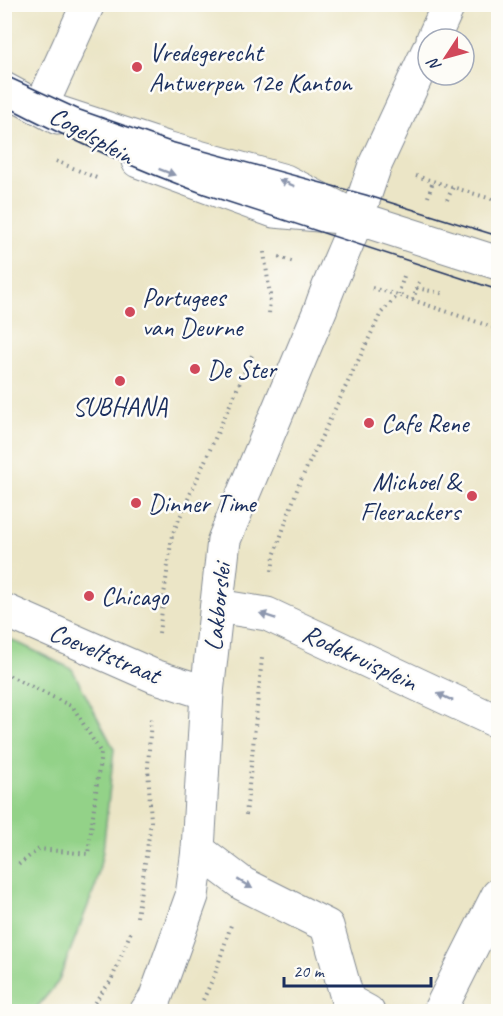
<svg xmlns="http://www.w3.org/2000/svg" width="503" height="1016" viewBox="0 0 503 1016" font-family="Caveat,sans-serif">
  <rect width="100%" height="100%" fill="#fdfcf7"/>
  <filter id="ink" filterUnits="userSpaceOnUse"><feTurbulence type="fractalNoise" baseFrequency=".0167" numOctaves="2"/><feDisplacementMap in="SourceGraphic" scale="12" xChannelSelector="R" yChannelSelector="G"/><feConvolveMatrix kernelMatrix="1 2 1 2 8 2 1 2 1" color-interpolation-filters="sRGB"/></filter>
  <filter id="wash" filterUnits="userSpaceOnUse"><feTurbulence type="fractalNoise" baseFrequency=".008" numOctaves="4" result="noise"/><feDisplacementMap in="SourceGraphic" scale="24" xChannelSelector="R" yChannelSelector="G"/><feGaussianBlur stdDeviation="1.35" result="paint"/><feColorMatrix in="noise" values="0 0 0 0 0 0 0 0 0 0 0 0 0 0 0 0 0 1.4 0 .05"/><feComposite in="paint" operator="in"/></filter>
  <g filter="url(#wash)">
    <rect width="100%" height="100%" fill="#ebe5c6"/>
    <path fill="#93d288" stroke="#578073" stroke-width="1.5" d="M4,636L72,669L114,749L103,851L96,885L58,982L34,1011H5Z"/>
  </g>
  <g filter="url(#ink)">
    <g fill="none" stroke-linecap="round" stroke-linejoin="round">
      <g stroke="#838a92" stroke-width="35">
        <g id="street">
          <path d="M433,39L449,4"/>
          <path d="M41,107L88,4"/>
          <path d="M357,218L375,165L428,51"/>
          <path d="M217,606L267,614L498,722"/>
          <path d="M4,610L154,676L207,693"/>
          <path d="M198,850L243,884L327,926L348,1001L368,1012"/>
          <path d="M439,1012L498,895"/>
        </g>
      </g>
      <g stroke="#838a92" stroke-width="35">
        <g id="secondary">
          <path d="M4,89L58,118"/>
          <path d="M41,107L166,148L285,181L357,218L498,263"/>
          <path d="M138,161L274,211L341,217"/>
          <path d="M146,1012L155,999L192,896L198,850L207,693L224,540L321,308C331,277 346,249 357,218"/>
        </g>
      </g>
      <g stroke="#838a92" stroke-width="4" stroke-dasharray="1.5 4.5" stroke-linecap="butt">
        <path d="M56,161L99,179"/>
        <path d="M416,176L498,201"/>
        <path d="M428,197L433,181"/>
        <path d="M447,200L453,187"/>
        <path d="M264,252L270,295L269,315"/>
        <path d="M279,257L294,262"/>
        <path d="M419,282L417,288L445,294"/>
        <path d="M372,288L398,295L498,329"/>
        <path d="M413,300L417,288"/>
        <path d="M272,571L274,556L299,484L381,313L398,295L404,276"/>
        <path d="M159,633L172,535L253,353"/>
        <path d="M4,673L73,707L101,753L88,854L39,849L18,865"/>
        <path d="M246,815L262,658"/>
        <path d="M137,917L151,822L148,767L151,718"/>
        <path d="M203,1000L215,974L231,925"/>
        <path d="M87,1012L111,981L132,929"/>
      </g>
      <use href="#street" stroke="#fff" stroke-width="33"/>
      <use href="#secondary" stroke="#fff" stroke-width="33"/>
      <g stroke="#1b2f5e" stroke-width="1.5">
        <path d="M4,75L80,110L171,142L366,195L498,236"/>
        <path d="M4,105C69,139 135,169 204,194L498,290"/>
      </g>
    </g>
    <defs><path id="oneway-solid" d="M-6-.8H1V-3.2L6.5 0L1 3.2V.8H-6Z" transform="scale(1.5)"/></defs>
    <g fill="#8d97ae">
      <use href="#oneway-solid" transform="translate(167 172) rotate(21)"/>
      <use href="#oneway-solid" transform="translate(287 183) rotate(-157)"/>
      <use href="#oneway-solid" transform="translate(268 616) rotate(-162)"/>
      <use href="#oneway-solid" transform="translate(445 697) rotate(-155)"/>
      <use href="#oneway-solid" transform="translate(245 884) rotate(31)"/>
    </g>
  </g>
  <g fill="#d1495b" stroke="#fdfcf7" stroke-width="2">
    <circle cx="137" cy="67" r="6"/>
    <circle cx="130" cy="312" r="6"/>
    <circle cx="195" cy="369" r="6"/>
    <circle cx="120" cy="381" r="6"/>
    <circle cx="369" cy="423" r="6"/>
    <circle cx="472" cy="496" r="6"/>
    <circle cx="136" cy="503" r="6"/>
    <circle cx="89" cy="596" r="6"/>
  </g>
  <g text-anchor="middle" stroke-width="5" stroke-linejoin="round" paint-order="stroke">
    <g font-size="26" fill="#1b2f5e" stroke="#fdfcf7" text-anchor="start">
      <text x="149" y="61">Vredegerecht<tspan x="149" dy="30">Antwerpen 12e Kanton</tspan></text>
      <text x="142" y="306">Portugees<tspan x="142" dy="30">van Deurne</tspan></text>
      <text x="207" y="378">De Ster</text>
      <text x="120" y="415" text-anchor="middle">SUBHANA</text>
      <text x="381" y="432">Cafe Rene</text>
      <text x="460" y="490" text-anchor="end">Michoel &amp;<tspan x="460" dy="30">Fleerackers</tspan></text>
      <text x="148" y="512">Dinner Time</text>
      <text x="101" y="605">Chicago</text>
    </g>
    <g font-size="26" fill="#1b2f5e" stroke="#fdfcf7">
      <text transform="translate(92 135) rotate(29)" y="9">Cogelsplein</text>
      <text transform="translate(217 607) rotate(-84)" y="9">Lakborslei</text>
      <text transform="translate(105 653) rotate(23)" y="9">Coeveltstraat</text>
      <text transform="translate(360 657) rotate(25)" y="9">Rodekruisplein</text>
    </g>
  </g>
  <rect width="503" height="1016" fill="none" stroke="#fdfcf7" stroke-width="24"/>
  <g transform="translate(446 57) rotate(234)"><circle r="28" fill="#fdfcf7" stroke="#a3aaba" stroke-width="1.5"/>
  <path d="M0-4.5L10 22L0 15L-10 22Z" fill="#d1495b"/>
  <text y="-9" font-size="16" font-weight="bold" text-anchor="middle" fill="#1b2f5e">N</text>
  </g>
  <path d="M284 977v9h147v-9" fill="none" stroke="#1b2f5e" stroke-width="3"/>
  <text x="293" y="977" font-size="18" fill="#1b2f5e" stroke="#fdfcf7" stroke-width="4.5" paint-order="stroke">20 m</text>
</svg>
